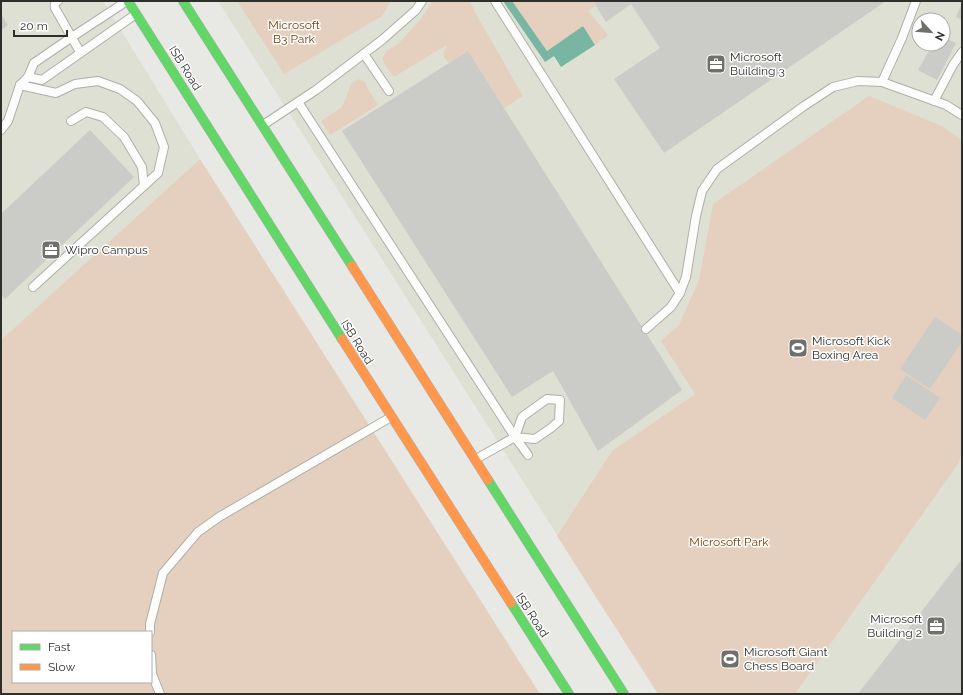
<svg xmlns="http://www.w3.org/2000/svg" width="963" height="695" viewBox="0 0 963 695" font-family="Raleway,sans-serif">
  <rect width="100%" height="100%" fill="#e8e9e4"/>
  <g fill="#dee0d4" fill-rule="evenodd">
    <path d="M1,1H103L200,159L1,340Z"/>
    <path d="M218,1H962V694H658ZM919,20H943V44H919Z"/>
  </g>
  <g fill="#e5d0bf" fill-rule="evenodd">
    <path d="M237,1H391L382,16L284,74Z"/>
    <path d="M433,1H470L476,14L523,96L504,108L468,51L449,63L444,57V51L447,47L445,46L394,77L387,68L382,59L386,51L398,44L420,20Z"/>
    <path d="M512,1H593L596,6L588,11L608,35L595,45L583,26L547,51Z"/>
    <path d="M359,79L365,82L368,89L378,105L330,135L321,121L341,108L345,100L351,84Z"/>
    <path d="M869,96L942,126L962,140V453L958,464L795,694H658L557,536L612,451L695,394L661,341L679,325L699,280L713,204Z"/>
    <path d="M200,159L540,694H1V340ZM13,632H151V682H13Z"/>
  </g>
  <path fill="#78b5a2" d="M503,1H512L547,51L583,26L595,45L561,67L554,56L545,62Z"/>
  <g fill="#cbcbc7">
    <path d="M593,1H886L664,153L614,79L660,48L631,4L606,22Z"/>
    <path d="M962,3V20L956,17Z"/>
    <path d="M1,14L8,25L1,30Z"/>
    <path d="M943,37L956,43L937,80L918,70L933,44H943Z"/>
    <path d="M468,51L682,390L598,451L553,371L512,397L342,131Z"/>
    <path d="M90,130L134,177L5,299L1,295V214Z"/>
    <path d="M935,317L962,335V342L930,389L900,369Z"/>
    <path d="M906,375L940,398L925,420L892,398Z"/>
    <path d="M962,559V694H858Z"/>
  </g>
  <g fill="none" stroke-linecap="round" stroke-linejoin="round">
    <g stroke="#aeaeab" stroke-width="10">
      <g id="lane">
        <path d="M58,1C55,3 54,4 55,8L80,52"/>
        <path d="M495,1L680,293L686,277L696,216L702,191L717,169L804,106L833,87L858,81L882,82L902,38L916,1"/>
        <path d="M364,54L389,91"/>
        <path d="M28,77L42,80L136,14"/>
        <path d="M882,82L946,105L962,115"/>
        <path d="M20,85L56,93L75,84L98,81L120,89L137,101L155,123L164,147L158,173L33,287"/>
        <path d="M934,101L953,65L962,52"/>
        <path d="M298,102L515,437L528,455"/>
        <path d="M71,121L86,112L103,117L124,137L142,167L144,186"/>
        <path d="M263,125L316,90L382,40L416,10L422,1"/>
        <path d="M1,130L8,121L20,85L28,77L34,63L72,37L127,1"/>
        <path d="M646,329L671,307L680,293"/>
        <path d="M547,399L560,400L559,421L551,428L535,439L515,437L522,417Z"/>
        <path d="M476,459L515,437"/>
        <path d="M150,632V624L163,573L198,532L219,517L391,417"/>
        <path d="M151,655L152,674L160,694"/>
      </g>
    </g>
    <g stroke="#aeaeab" stroke-width="10">
      <g id="fast">
        <path d="M128,1L342,339"/>
        <path d="M183,1L352,266"/>
        <path d="M488,480L624,694"/>
        <path d="M511,603L569,694"/>
      </g>
    </g>
    <g stroke="#aeaeab" stroke-width="10">
      <g id="slow">
        <path d="M352,266L488,480"/>
        <path d="M342,339L511,603"/>
      </g>
    </g>
    <use href="#lane" stroke="#fcfcfb" stroke-width="8"/>
    <use href="#fast" stroke="#63d668" stroke-width="9"/>
    <use href="#slow" stroke="#ff974d" stroke-width="9"/>
  </g>
  <defs>
    <g id="office-square" transform="scale(1)"><rect x="-9" y="-9" width="18" height="18" rx="4" fill="#6f706c" stroke="#fff"/><path d="M-6-3h4V-5.5h4V-3h4V5H-6ZM-1-4.5V-3h2v-1.5ZM-6 0V1H6V0Z" fill="#fff"/></g>
    <g id="stadium-square" transform="scale(1)"><rect x="-9" y="-9" width="18" height="18" rx="4" fill="#6f706c" stroke="#fff"/><path d="M0-5a6.5 5 0 1 0 0 10a6.5 5 0 1 0 0-10ZM-3.5-1.8h7v3.6h-7Z" fill="#fff"/></g>
  </defs>
  <g fill-rule="evenodd">
    <use href="#office-square" x="716" y="64"/>
    <use href="#office-square" x="51" y="250"/>
    <use href="#stadium-square" x="798" y="348"/>
    <use href="#office-square" x="936" y="626"/>
    <use href="#stadium-square" x="730" y="659"/>
  </g>
  <g text-anchor="middle" stroke-width="3" stroke-linejoin="round" paint-order="stroke">
    <g font-size="12" fill="#743e07" stroke="#fff">
      <text x="294" y="29">Microsoft<tspan x="294" dy="14">B3 Park</tspan></text>
      <text x="729" y="546">Microsoft Park</text>
    </g>
    <g font-size="12" fill="#2e2f2b" stroke="#fff" text-anchor="start">
      <text x="730" y="61">Microsoft<tspan x="730" dy="14">Building 3</tspan></text>
      <text x="65" y="254">Wipro Campus</text>
      <text x="812" y="345">Microsoft Kick<tspan x="812" dy="14">Boxing Area</tspan></text>
      <text x="922" y="623" text-anchor="end">Microsoft<tspan x="922" dy="14">Building 2</tspan></text>
      <text x="744" y="656">Microsoft Giant<tspan x="744" dy="14">Chess Board</tspan></text>
    </g>
    <g font-size="12" fill="#2e2f2b" stroke="#fff">
      <text transform="translate(185 68) rotate(58)" y="4">ISB Road</text>
      <text transform="translate(357 342) rotate(58)" y="4">ISB Road</text>
      <text transform="translate(532 615) rotate(57)" y="4">ISB Road</text>
    </g>
  </g>
  <rect width="963" height="695" fill="none" stroke="#2e2f2b" stroke-width="4"/>
  <rect x="12" y="631" width="140" height="52" fill="#ffffff" stroke="#abacaa"/>
  <rect x="20" y="644" width="20" height="6" fill="#63d668" stroke="#abacaa"/>
  <text x="48" y="651" font-size="12" fill="#2e2f2b">Fast</text>
  <rect x="20" y="664" width="20" height="6" fill="#ff974d" stroke="#abacaa"/>
  <text x="48" y="671" font-size="12" fill="#2e2f2b">Slow</text>
  <g transform="translate(931 32) rotate(116)"><circle r="19" fill="#ffffff" stroke="#abacaa"/>
  <path d="M0-3L7 15L0 10L-7 15Z" fill="#6f706c"/>
  <text y="-6" font-size="11" font-weight="bold" text-anchor="middle" fill="#2e2f2b">N</text>
  </g>
  <path d="M14 30v6h53v-6" fill="none" stroke="#2e2f2b" stroke-width="2"/>
  <text x="20" y="30" font-size="12" fill="#2e2f2b" stroke="#ffffff" stroke-width="3" paint-order="stroke">20 m</text>
</svg>
